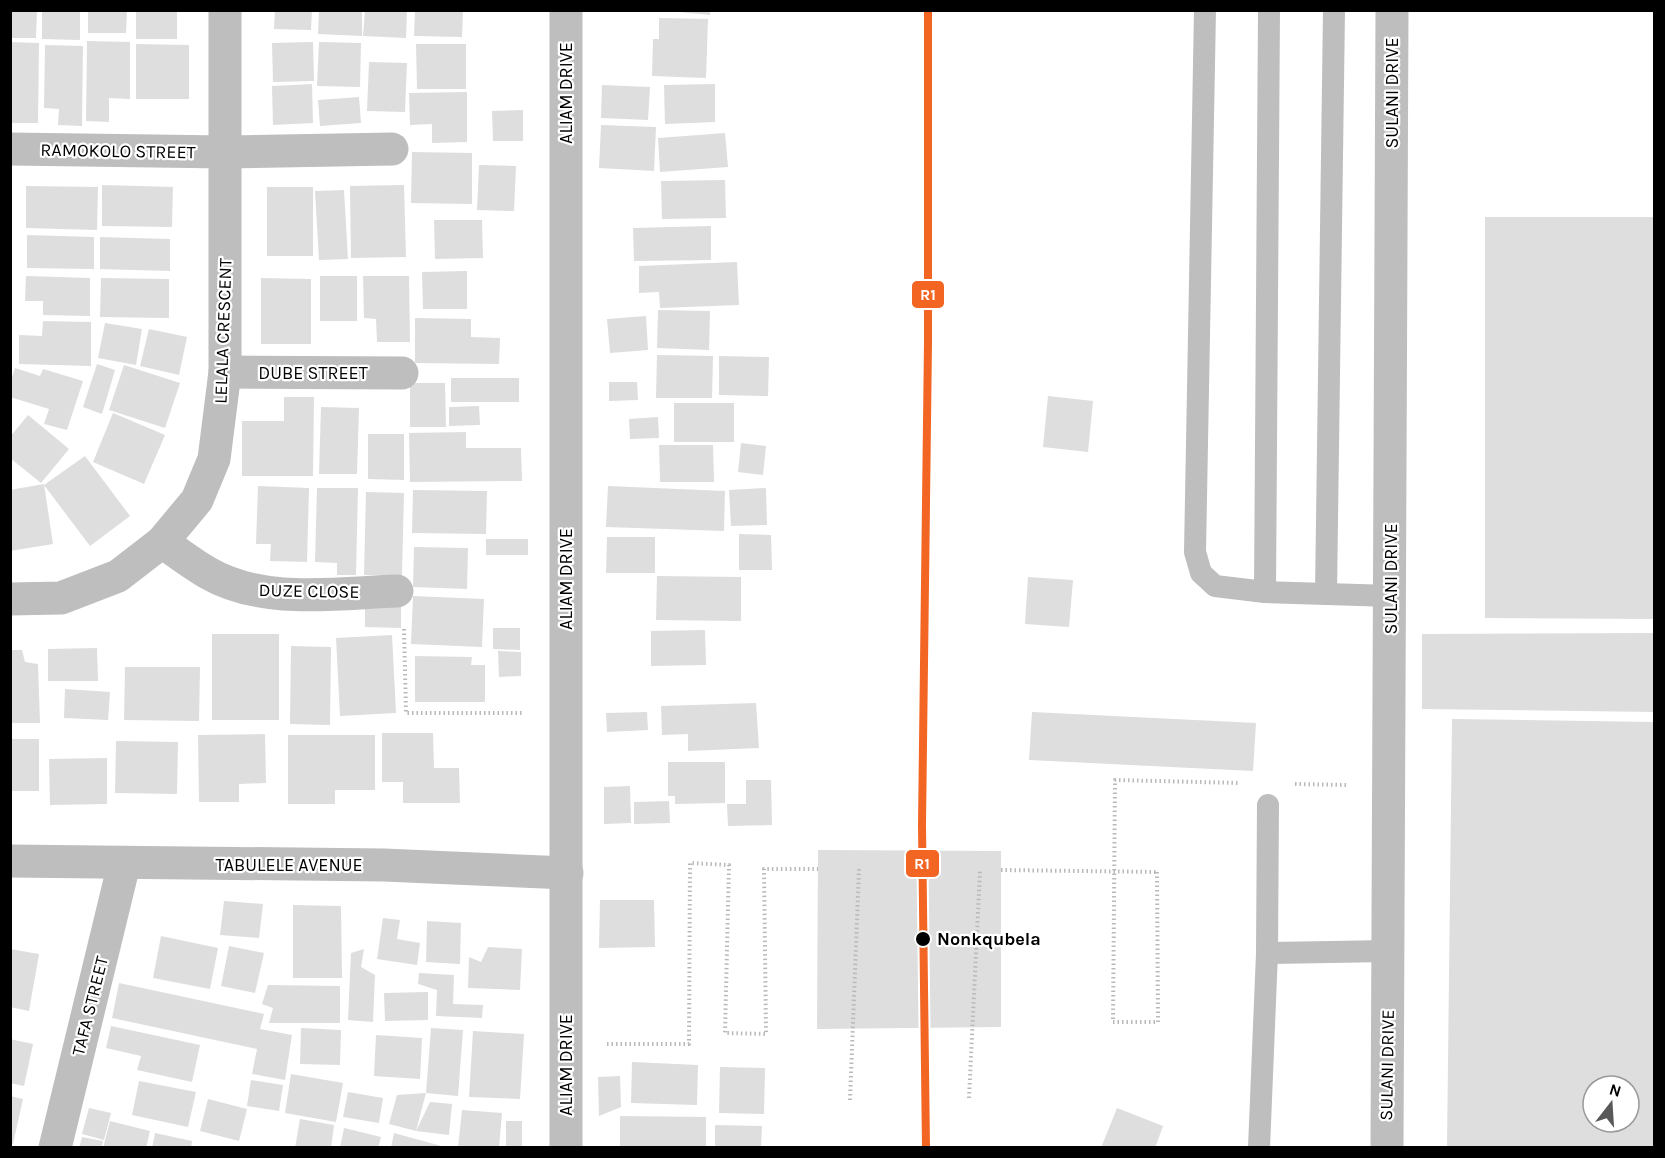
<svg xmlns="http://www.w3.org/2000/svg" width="1665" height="1158" viewBox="0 0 1665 1158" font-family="Karla,sans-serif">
  <rect width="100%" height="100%" fill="#fff"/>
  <g fill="#dedede" fill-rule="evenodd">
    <path d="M10,10H37L36,38H10Z"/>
    <path d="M42,10H80V40L42,39Z"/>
    <path d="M88,10H127L126,33H88Z"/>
    <rect x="136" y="10" width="41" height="29"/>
    <path d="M275,10H312L311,30L274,29Z"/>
    <path d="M319,10H362V36L318,34Z"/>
    <path d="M365,10H407L406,38L363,36Z"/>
    <path d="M415,10H463L462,37L414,36Z"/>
    <path d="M656,10H710V15Z"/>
    <path d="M659,18L708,19L706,78L652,76L653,39H659Z"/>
    <path d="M87,41L130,42V99L109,98V122L86,121Z"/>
    <path d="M10,42L39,43L38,123H10Z"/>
    <path d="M313,42L314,81L273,82L272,43Z"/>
    <path d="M319,42L361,43L360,87L317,86Z"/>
    <path d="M136,44L189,45V99H136Z"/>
    <path d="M416,44H466V89H417Z"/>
    <path d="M45,45L83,46L82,126L58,125L59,109L44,108Z"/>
    <path d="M369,62L407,63L405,112L367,111Z"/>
    <path d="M312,84L313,123L273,125L272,86Z"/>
    <path d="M715,84V122L665,124L664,85Z"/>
    <path d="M602,85L650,87L648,120L601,118Z"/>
    <path d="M467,92V142L432,143V124L410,125L409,93Z"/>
    <path d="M359,97L361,123L320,126L318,100Z"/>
    <path d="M523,110V141H493L492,111Z"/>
    <path d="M601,125L656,127L654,171L599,168Z"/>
    <path d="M725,133L728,167L660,172L658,138Z"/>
    <path d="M412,152L472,153V204L411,203Z"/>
    <path d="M479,165L516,166L514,211L477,210Z"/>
    <path d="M725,180L726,218L662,219L661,181Z"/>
    <path d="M102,185L173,187L172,227L102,226Z"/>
    <path d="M404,185L406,257L351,258L350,186Z"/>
    <path d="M26,186L98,187L97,230L26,228Z"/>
    <rect x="267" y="187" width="46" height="69"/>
    <path d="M344,190L348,259L319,260L315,191Z"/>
    <path d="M1485,217H1654V619L1485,618Z"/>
    <path d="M434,220H482L483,258L435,259Z"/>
    <path d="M711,226V260L634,261L633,228Z"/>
    <path d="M27,235L94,237V269L27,268Z"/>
    <path d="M100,237L170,239V271L100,269Z"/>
    <path d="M737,262L739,305L660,308L659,292L639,293V266Z"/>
    <path d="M467,271V309H423L422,272Z"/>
    <path d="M26,276L90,278V316L43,315V301H25Z"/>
    <rect x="320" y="276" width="37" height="45"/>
    <path d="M363,276H409L410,342H377L376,319L364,318Z"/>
    <path d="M101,278L169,279V318L100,317Z"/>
    <path d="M261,278L311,279V344H261Z"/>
    <path d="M658,310L710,311L709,350L657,348Z"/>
    <path d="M646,316L648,350L610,353L607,319Z"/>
    <path d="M415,318L471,319V337L500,338L499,364L415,363Z"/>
    <path d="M43,321L91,322V366L19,364V335L42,336Z"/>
    <path d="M105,323L142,329L136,365L98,358Z"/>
    <path d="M149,329L187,337L179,375L140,366Z"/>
    <path d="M657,355L713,356L712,398H656Z"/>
    <path d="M719,356L769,357L768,396L719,395Z"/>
    <path d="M97,364L115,370L102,414L83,407Z"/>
    <path d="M124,365L180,383L165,428L109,410Z"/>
    <path d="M15,368L40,376L43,369L83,381L67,430L44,424L49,409L10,397V383Z"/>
    <rect x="451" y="378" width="68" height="24"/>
    <path d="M609,382H637L638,400L609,401Z"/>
    <path d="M410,383H445L446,427H410Z"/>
    <path d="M1048,396L1093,401L1088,452L1043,447Z"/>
    <path d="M284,397H314L313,476H242V421H284Z"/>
    <rect x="674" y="403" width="60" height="39"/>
    <path d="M479,406L480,425L449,426V407Z"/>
    <path d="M321,407L359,408L357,474H319Z"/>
    <path d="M113,413L165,435L144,484L93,462Z"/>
    <path d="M28,415L69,449L41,483L10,458V437Z"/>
    <path d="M658,417L659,438L630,439L629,419Z"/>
    <path d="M466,432V448H521L522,481L410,482L409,433Z"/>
    <path d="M368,434H404V480L368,479Z"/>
    <path d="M741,443L766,446L763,475L738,472Z"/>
    <path d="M659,445H713L714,482H660Z"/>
    <path d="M85,456L130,516L90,546L44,485Z"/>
    <path d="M44,484L53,544L10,551V490Z"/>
    <path d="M258,486L309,488L307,562L270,561L271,544H256Z"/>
    <path d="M608,486L725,491L724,531L606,527Z"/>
    <path d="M317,488H358L356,575H337V563L315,562Z"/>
    <path d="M766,488L767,525L731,526L729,490Z"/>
    <path d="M413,490L487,491L486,534L412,533Z"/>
    <path d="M366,492L404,493L402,575H364Z"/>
    <path d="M739,534L771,535L772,570H739Z"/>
    <path d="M607,537H655V573H606Z"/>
    <rect x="486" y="539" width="42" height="16"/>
    <path d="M414,547L468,548L467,589L413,587Z"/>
    <path d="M657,576L741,577V621L656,620Z"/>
    <path d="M1028,577L1073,580L1069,627L1025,624Z"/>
    <path d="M413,596L484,599L482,647L411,644Z"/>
    <path d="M365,606H401V628L365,627Z"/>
    <path d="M493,628H520V650L493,649Z"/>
    <path d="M705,630L706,665L651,666V631Z"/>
    <path d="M1654,633V712L1422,709V634Z"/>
    <rect x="212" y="634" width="67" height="86"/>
    <path d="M392,635L396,713L340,716L336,638Z"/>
    <path d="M291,646L331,647L330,725L290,724Z"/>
    <path d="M97,648L98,681H48V649Z"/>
    <path d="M10,650H22L25,662L38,664L40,723H10Z"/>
    <path d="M498,651L521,652V676L499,677Z"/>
    <path d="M415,656L472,657L471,665H485V702H415Z"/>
    <path d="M125,667H200L199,721L124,720Z"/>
    <path d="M65,689L110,692L108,720L64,718Z"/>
    <path d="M756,703L759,748L688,751V734L662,735L661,706Z"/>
    <path d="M647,712L648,730L607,732L606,713Z"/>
    <path d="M1032,712L1256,723L1253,771L1029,760Z"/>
    <path d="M1452,719L1654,722V1148H1447ZM1593,1086H1629V1122H1593Z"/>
    <path d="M382,733H433L434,768H459L460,803H403V782H382Z"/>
    <path d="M265,734L266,783L239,784V802H199L198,735Z"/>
    <path d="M288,735H375V790H335V804H288Z"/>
    <rect x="10" y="739" width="29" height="52"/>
    <path d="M116,741L178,742L177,794L115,793Z"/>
    <path d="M107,758V804L50,805L49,759Z"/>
    <path d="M668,762H725V803L675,804V796H668Z"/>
    <path d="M746,780H771L772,825L728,826L727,804H746Z"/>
    <path d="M630,786L631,823L604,824V787Z"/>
    <path d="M669,801L670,823L634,824V802Z"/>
    <path d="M818,850L1001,851V1027L817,1029Z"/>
    <path d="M600,900H654L655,947L599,948Z"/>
    <path d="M224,901L263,904L259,938L220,935Z"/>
    <path d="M293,905L341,906L342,978H293Z"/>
    <path d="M383,918L400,920L397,939L420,943L417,965L377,959Z"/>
    <path d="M427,921L461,923L460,964L426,962Z"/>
    <path d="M161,936L218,948L210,989L153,978Z"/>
    <path d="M229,946L264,953L255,993L221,986Z"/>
    <path d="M488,947L522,949L520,990L468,988L469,957L481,962Z"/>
    <path d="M10,949L39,954L29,1011L10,1007Z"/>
    <path d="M364,949L361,967L375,975L373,1022L348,1020L351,953Z"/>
    <path d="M419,973L454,975L453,1004L483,1005L482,1018L436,1016L437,990L418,984Z"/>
    <path d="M119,983L264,1014L260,1029L292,1035L285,1080L252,1074L257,1049L112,1018Z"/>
    <path d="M268,985L340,986V1023H269L273,1008L262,1004Z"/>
    <path d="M428,992V1020L385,1021L384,993Z"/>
    <path d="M111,1026L200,1045L192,1082L137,1070L141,1056L106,1048Z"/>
    <path d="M301,1028L341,1030L340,1065L300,1064Z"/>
    <path d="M431,1028L463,1030L458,1096L426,1093L416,1131L430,1102L452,1104L449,1135L416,1131L389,1124L397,1095L426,1093Z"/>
    <path d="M473,1031L524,1034L520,1099L469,1097Z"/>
    <path d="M376,1035L422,1038L420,1079L374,1076Z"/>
    <path d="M10,1039L33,1044L24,1086L10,1083Z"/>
    <path d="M632,1062L698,1065L697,1105L631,1103Z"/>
    <path d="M720,1067L765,1068L764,1114L719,1113Z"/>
    <path d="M291,1074L343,1083L336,1122L285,1113Z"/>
    <path d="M620,1076L621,1107L599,1116L598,1077Z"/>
    <path d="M251,1080L283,1085L279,1111L247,1106Z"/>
    <path d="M139,1081L196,1092L188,1127L132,1115Z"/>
    <path d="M348,1092L383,1098L379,1123L343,1117Z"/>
    <path d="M10,1096L23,1099L13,1144L10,1143Z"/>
    <path d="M208,1099L247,1109L239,1141L200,1131Z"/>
    <path d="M89,1108L111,1113L104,1140L82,1134Z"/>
    <path d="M1117,1108L1163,1126L1155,1148H1101Z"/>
    <path d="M462,1110L502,1113L499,1148H458Z"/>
    <path d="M620,1116L706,1117V1148H620Z"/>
    <path d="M300,1119L334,1125L331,1148H295Z"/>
    <path d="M110,1121L150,1131L146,1148H103Z"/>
    <rect x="506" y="1121" width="16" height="27"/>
    <path d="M715,1125L762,1126L761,1148H715Z"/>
    <path d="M344,1128L381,1137L378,1148H340Z"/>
    <path d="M155,1133L192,1141L191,1148H152Z"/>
    <path d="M394,1133L445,1147V1148H391Z"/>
    <path d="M82,1137L103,1141L101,1148H79Z"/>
  </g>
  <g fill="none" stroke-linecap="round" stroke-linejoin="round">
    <g stroke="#b9b9b9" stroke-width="4" stroke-dasharray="1.5 3" stroke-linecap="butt">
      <path d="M404,629L406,713H524"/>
      <path d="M1295,784L1348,785"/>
      <path d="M1157,872L1158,1022H1113L1115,780L1240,783"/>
      <path d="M607,1044H689L690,863L729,865L725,1033L766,1034L764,869H818"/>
      <path d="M969,1098L980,871"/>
      <path d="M850,1100L859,869"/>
    </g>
    <g stroke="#bebebe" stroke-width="22">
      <path d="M1205,10L1195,552L1201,573L1215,586L1265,592L1391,596"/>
      <path d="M1265,592L1269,10"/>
      <path d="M1326,594L1334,10"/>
      <path d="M1267,953L1389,951"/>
      <path d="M1259,1148L1267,953L1268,805"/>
    </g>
    <g stroke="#bebebe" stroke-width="33">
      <path d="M10,149L226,152L392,149"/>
      <path d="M225,372L402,373"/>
      <path d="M162,542C177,552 192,564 208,573C263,605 337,593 397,591"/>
      <path d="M10,599L61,598L118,576L162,542L197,500L214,459L225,372V10"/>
      <path d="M10,861L384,865L567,873"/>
      <path d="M55,1148L124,864"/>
      <path d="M1387,1148L1392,10"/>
    </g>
    <path stroke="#bebebe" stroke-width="33" d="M566,1148V10"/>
    <path stroke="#b9b9b9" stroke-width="4" stroke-dasharray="1.5 3" stroke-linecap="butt" d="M1001,870L1157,872"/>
    <g stroke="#fff" stroke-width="12">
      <path id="rail-1" d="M926,1148L922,825L928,342V10"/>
    </g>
    <use href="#rail-1" stroke="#f26522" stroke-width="8"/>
  </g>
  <circle fill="#000" stroke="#fff" stroke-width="2" cx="923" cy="939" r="8"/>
  <g text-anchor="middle" stroke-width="4.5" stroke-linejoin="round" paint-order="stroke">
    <g font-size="18" fill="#000" stroke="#fff">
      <text transform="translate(566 93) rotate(-90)" y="6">ALIAM DRIVE</text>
      <text transform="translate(1392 93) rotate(-90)" y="6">SULANI DRIVE</text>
      <text transform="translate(118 151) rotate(1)" y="6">RAMOKOLO STREET</text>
      <text transform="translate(223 331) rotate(-88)" y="6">LELALA CRESCENT</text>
      <text x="313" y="379">DUBE STREET</text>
      <text transform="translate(566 579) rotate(-90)" y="6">ALIAM DRIVE</text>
      <text transform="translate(1391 579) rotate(-90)" y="6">SULANI DRIVE</text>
      <text transform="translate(309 591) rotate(1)" y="6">DUZE CLOSE</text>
      <text x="289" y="871">TABULELE AVENUE</text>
      <text transform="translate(90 1006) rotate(-76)" y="6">TAFA STREET</text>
      <text transform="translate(566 1065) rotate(-90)" y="6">ALIAM DRIVE</text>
      <text transform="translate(1387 1065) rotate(-89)" y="6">SULANI DRIVE</text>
    </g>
    <g font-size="18" font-weight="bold" fill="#000" stroke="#fff" text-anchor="start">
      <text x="937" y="945">Nonkqubela</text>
    </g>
  </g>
  <g stroke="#fff" stroke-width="2">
    <rect x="911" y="280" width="34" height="29" rx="6" fill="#f26522"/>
    <rect x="905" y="849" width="35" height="29" rx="6" fill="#f26522"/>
  </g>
  <g font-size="16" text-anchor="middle" font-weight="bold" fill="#fff">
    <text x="928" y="300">R1</text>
    <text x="922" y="869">R1</text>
  </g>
  <rect width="1665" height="1158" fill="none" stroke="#000000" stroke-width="24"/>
  <g transform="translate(1611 1104) rotate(17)"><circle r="28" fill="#ffffff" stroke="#999999" stroke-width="1.5"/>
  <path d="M0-4.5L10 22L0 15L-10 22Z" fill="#595959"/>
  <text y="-9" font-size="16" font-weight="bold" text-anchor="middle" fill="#000000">N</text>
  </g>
</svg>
